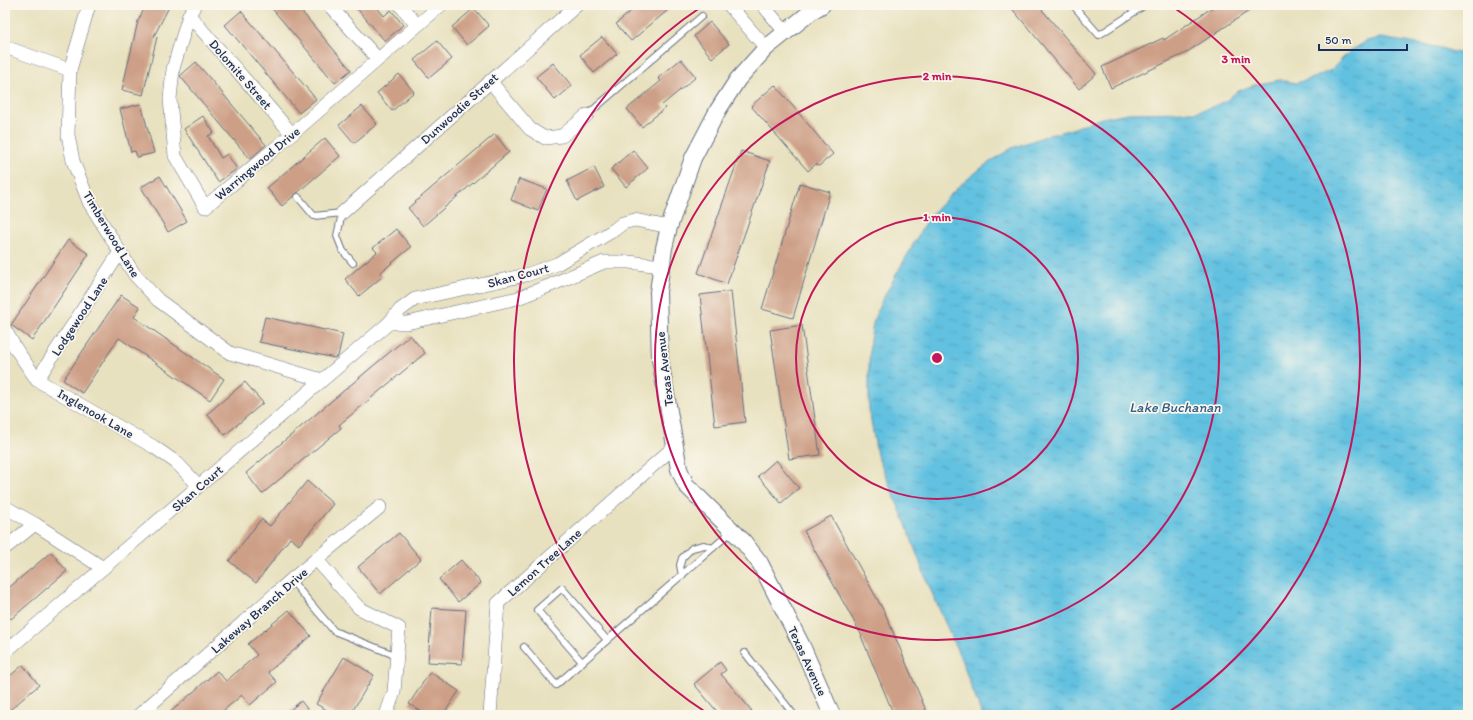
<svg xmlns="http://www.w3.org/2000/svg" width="1473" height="720" viewBox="0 0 1473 720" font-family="Itim,sans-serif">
  <defs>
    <pattern id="water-ripples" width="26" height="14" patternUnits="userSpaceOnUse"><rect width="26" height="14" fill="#62c1e0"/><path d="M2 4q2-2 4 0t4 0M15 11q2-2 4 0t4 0" fill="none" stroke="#509db9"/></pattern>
  </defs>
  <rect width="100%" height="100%" fill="#fbf7ec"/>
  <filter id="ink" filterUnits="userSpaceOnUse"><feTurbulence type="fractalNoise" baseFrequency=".025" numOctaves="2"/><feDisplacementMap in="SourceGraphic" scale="8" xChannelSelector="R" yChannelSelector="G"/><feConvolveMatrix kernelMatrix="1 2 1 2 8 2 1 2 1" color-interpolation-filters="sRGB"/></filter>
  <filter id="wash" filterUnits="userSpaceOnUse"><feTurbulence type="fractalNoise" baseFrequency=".012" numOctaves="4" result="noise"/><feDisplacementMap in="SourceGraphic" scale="16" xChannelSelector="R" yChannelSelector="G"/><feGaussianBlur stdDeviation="0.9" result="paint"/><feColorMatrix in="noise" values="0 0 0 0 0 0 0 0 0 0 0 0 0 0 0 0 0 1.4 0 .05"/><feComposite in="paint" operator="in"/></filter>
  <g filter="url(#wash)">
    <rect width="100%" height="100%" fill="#e8e1bf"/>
    <path fill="url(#water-ripples)" stroke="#3e789f" d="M1380,38L1437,47L1468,56V715H982L961,659L926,579L905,522L877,455L869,409V366L870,340L874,319L882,300L928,218L958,187L984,166L1012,148L1049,135L1069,130L1102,118L1128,113L1195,112L1209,108L1226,101L1236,92L1254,85L1280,80L1296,83L1316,77L1331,70L1349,52L1367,41Z"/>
    <g id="blocks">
      <g fill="#cd9f86">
        <path d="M146,5H170L154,36L157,37L143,95L122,90L138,21Z"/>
        <path d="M269,5H296L351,70L335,83Z"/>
        <path d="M354,5H375L384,16L391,10L403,25L385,41Z"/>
        <path d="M638,5H674L631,41L616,24Z"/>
        <path d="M1009,5H1038L1096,74L1079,89Z"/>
        <path d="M1216,5H1258L1184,54L1111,88L1102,67L1163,38L1164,40Z"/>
        <path d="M474,8L489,26L467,45L452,27Z"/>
        <path d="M241,11L316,99L299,113L225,25Z"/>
        <path d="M710,22L729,44L712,58L694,36Z"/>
        <path d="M602,37L617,54L594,73L580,55Z"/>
        <path d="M437,41L452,59L429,78L414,60Z"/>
        <path d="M681,59L696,77L662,105L665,108L642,127L627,109L661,81L658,78Z"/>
        <path d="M196,62L266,145L250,159L180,76Z"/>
        <path d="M553,63L572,86L555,100L536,77Z"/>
        <path d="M399,74L414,92L392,111L377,93Z"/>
        <path d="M775,85L833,154L819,166L816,164L808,171L751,106Z"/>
        <path d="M141,104L154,153L137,157L135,151L131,152L120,109Z"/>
        <path d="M362,106L377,124L354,143L339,125Z"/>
        <path d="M203,116L214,133L208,136L221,158L227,154L237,169L218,182L184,129Z"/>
        <path d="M495,134L509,152L423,226L408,208Z"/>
        <path d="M325,138L340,156L282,206L267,188Z"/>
        <path d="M633,150L648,168L626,187L611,169Z"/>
        <path d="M741,151L770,161L727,284L698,273Z"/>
        <path d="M594,167L604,187L577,201L567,181Z"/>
        <path d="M160,176L187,221L168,232L141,187Z"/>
        <path d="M519,179L547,189L538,211L511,200Z"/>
        <path d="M800,183L830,192L793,318L762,309Z"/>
        <path d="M396,229L411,247L380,273L383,276L359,296L345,279L377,252L373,248Z"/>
        <path d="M68,240L89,254L32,340L11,325Z"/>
        <path d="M731,291L745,422L715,426L700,295Z"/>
        <path d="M121,295L140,307L134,317L224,379L210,400L119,338L82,393L63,380Z"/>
        <path d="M265,317L343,334L338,356L335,358L259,342Z"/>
        <path d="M802,325L820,455L789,459L770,330Z"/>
        <path d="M410,335L425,353L339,425L341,428L262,494L246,473Z"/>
        <path d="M245,382L263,403L225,435L207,414Z"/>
        <path d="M776,460L799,488L781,503L758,476Z"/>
        <path d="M307,481L333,504L299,545L290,538L256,583L229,561L261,519L270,526Z"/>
        <path d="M831,516L885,613L928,715H894L861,636H862L804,531Z"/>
        <path d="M399,533L421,559L380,594L358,567Z"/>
        <path d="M51,552L67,571L11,619L5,612V591Z"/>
        <path d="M461,560L481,583L458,602L439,579Z"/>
        <path d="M432,608L466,610L462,664L428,662Z"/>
        <path d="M289,610L311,636L268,672L277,682L250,705L242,695L218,715H167L217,671L226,681L257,655L248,644Z"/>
        <path d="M344,657L374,675L350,715H336L316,704Z"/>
        <path d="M720,662L726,670L721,674L752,711L747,715H720L694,684Z"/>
        <path d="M23,665L39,685L5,714V680Z"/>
        <path d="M430,672L459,691L443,715H427L409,704Z"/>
        <path d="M301,701L312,715H284Z"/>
      </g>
    </g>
  </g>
  <g filter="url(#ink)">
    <use href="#blocks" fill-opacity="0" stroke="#636d80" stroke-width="1"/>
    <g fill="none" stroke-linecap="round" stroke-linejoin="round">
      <g stroke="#636d80" stroke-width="8">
        <g id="service">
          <path d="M1073,5L1099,35L1145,5"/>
          <path d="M587,115L702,16"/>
          <path d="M298,197L314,216L342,213L337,236L343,251L353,263"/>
          <path d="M682,576L680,565L682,558L692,548L704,545L713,548"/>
          <path d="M291,580L334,631L397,656"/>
          <path d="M524,647L556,685L731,532"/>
          <path d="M745,653L794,715"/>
          <path d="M582,662L537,610L562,588L607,640"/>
        </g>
      </g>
      <g stroke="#636d80" stroke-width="14">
        <g id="minor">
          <path d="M89,5L70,70L68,135L73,161L89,202L120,252L135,275L158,300L230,353L322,380"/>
          <path d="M195,5L189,15L173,69L170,99L175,156L205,207L292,134L441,5"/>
          <path d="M329,5L378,59"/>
          <path d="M400,5L417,25"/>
          <path d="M729,5L766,48"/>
          <path d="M763,5L785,32"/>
          <path d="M189,15L292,134"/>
          <path d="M5,47L70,70"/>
          <path d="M490,81L530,129L545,138L562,136L587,115"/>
          <path d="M342,213L577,5"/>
          <path d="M389,323H407L518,298L551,285L604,262H629L661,266"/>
          <path d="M5,330L16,349L37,380L154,447L177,463L199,486"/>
          <path d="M37,380L120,252"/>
          <path d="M5,507L35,524L103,568"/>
          <path d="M5,548L35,524"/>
          <path d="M316,559L359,608L399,628L394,692L386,715"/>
          <path d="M5,652L389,323L400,310L415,299L526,275L557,264L614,230L623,223L635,220L669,227"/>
          <path d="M139,715L291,580L380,507"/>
          <path d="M490,715L498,603L675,446"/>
        </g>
      </g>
      <g stroke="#636d80" stroke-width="18">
        <path id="tertiary" d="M822,5L812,11L766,48L738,79L718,110L693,158L669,227L664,248L658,292L660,359L679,469L686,485L743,541L760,563L802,646L832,715"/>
      </g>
      <use href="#service" stroke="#fff" stroke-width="6"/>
      <use href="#minor" stroke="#fff" stroke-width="13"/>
      <use href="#tertiary" stroke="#fff" stroke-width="16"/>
    </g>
  </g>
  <g fill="none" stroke="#c2185b" stroke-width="2">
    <circle cx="937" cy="358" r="141"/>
    <circle cx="937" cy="358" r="282"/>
    <path d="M710 715A423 423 0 0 1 704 5M1170 5A423 423 0 0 1 1164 715"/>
  </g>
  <g text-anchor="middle" stroke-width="3.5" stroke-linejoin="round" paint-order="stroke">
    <g font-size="13" fill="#1b2f5e" stroke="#fbf7ec">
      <text transform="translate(241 74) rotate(49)" y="5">Dolomite Street</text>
      <text transform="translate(459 108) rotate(-42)" y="5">Dunwoodie Street</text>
      <text transform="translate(257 163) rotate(-40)" y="5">Warringwood Drive</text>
      <text transform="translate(112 234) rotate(59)" y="5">Timberwood Lane</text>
      <text transform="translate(518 275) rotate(-15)" y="5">Skan Court</text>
      <text transform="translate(79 316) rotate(-57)" y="5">Lodgewood Lane</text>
      <text transform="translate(664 369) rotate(-97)" y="5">Texas Avenue</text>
      <text transform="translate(96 413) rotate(30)" y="5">Inglenook Lane</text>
      <text transform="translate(197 488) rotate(-41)" y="5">Skan Court</text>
      <text transform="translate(544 562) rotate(-42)" y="5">Lemon Tree Lane</text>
      <text transform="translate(259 610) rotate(-41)" y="5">Lakeway Branch Drive</text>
      <text transform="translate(808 661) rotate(65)" y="5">Texas Avenue</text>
    </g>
    <g font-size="14" font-style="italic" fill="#305b85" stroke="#fbf7ec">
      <text x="1175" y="412">Lake Buchanan</text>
    </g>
  </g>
  <circle cx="937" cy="358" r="6" fill="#c2185b" stroke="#fbf7ec" stroke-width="2"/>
  <g font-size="12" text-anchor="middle" font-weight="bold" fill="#c2185b" stroke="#fbf7ec" stroke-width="3.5" stroke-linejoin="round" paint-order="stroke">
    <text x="1236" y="63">3 min</text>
    <text x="937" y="80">2 min</text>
    <text x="937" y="221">1 min</text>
  </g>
  <rect width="1473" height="720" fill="none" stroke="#fbf7ec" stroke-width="20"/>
  <path d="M1319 44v6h88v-6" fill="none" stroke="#1b2f5e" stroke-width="2"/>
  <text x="1325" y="44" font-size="12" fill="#1b2f5e" stroke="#fbf7ec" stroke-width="3" paint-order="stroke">50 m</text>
</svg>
